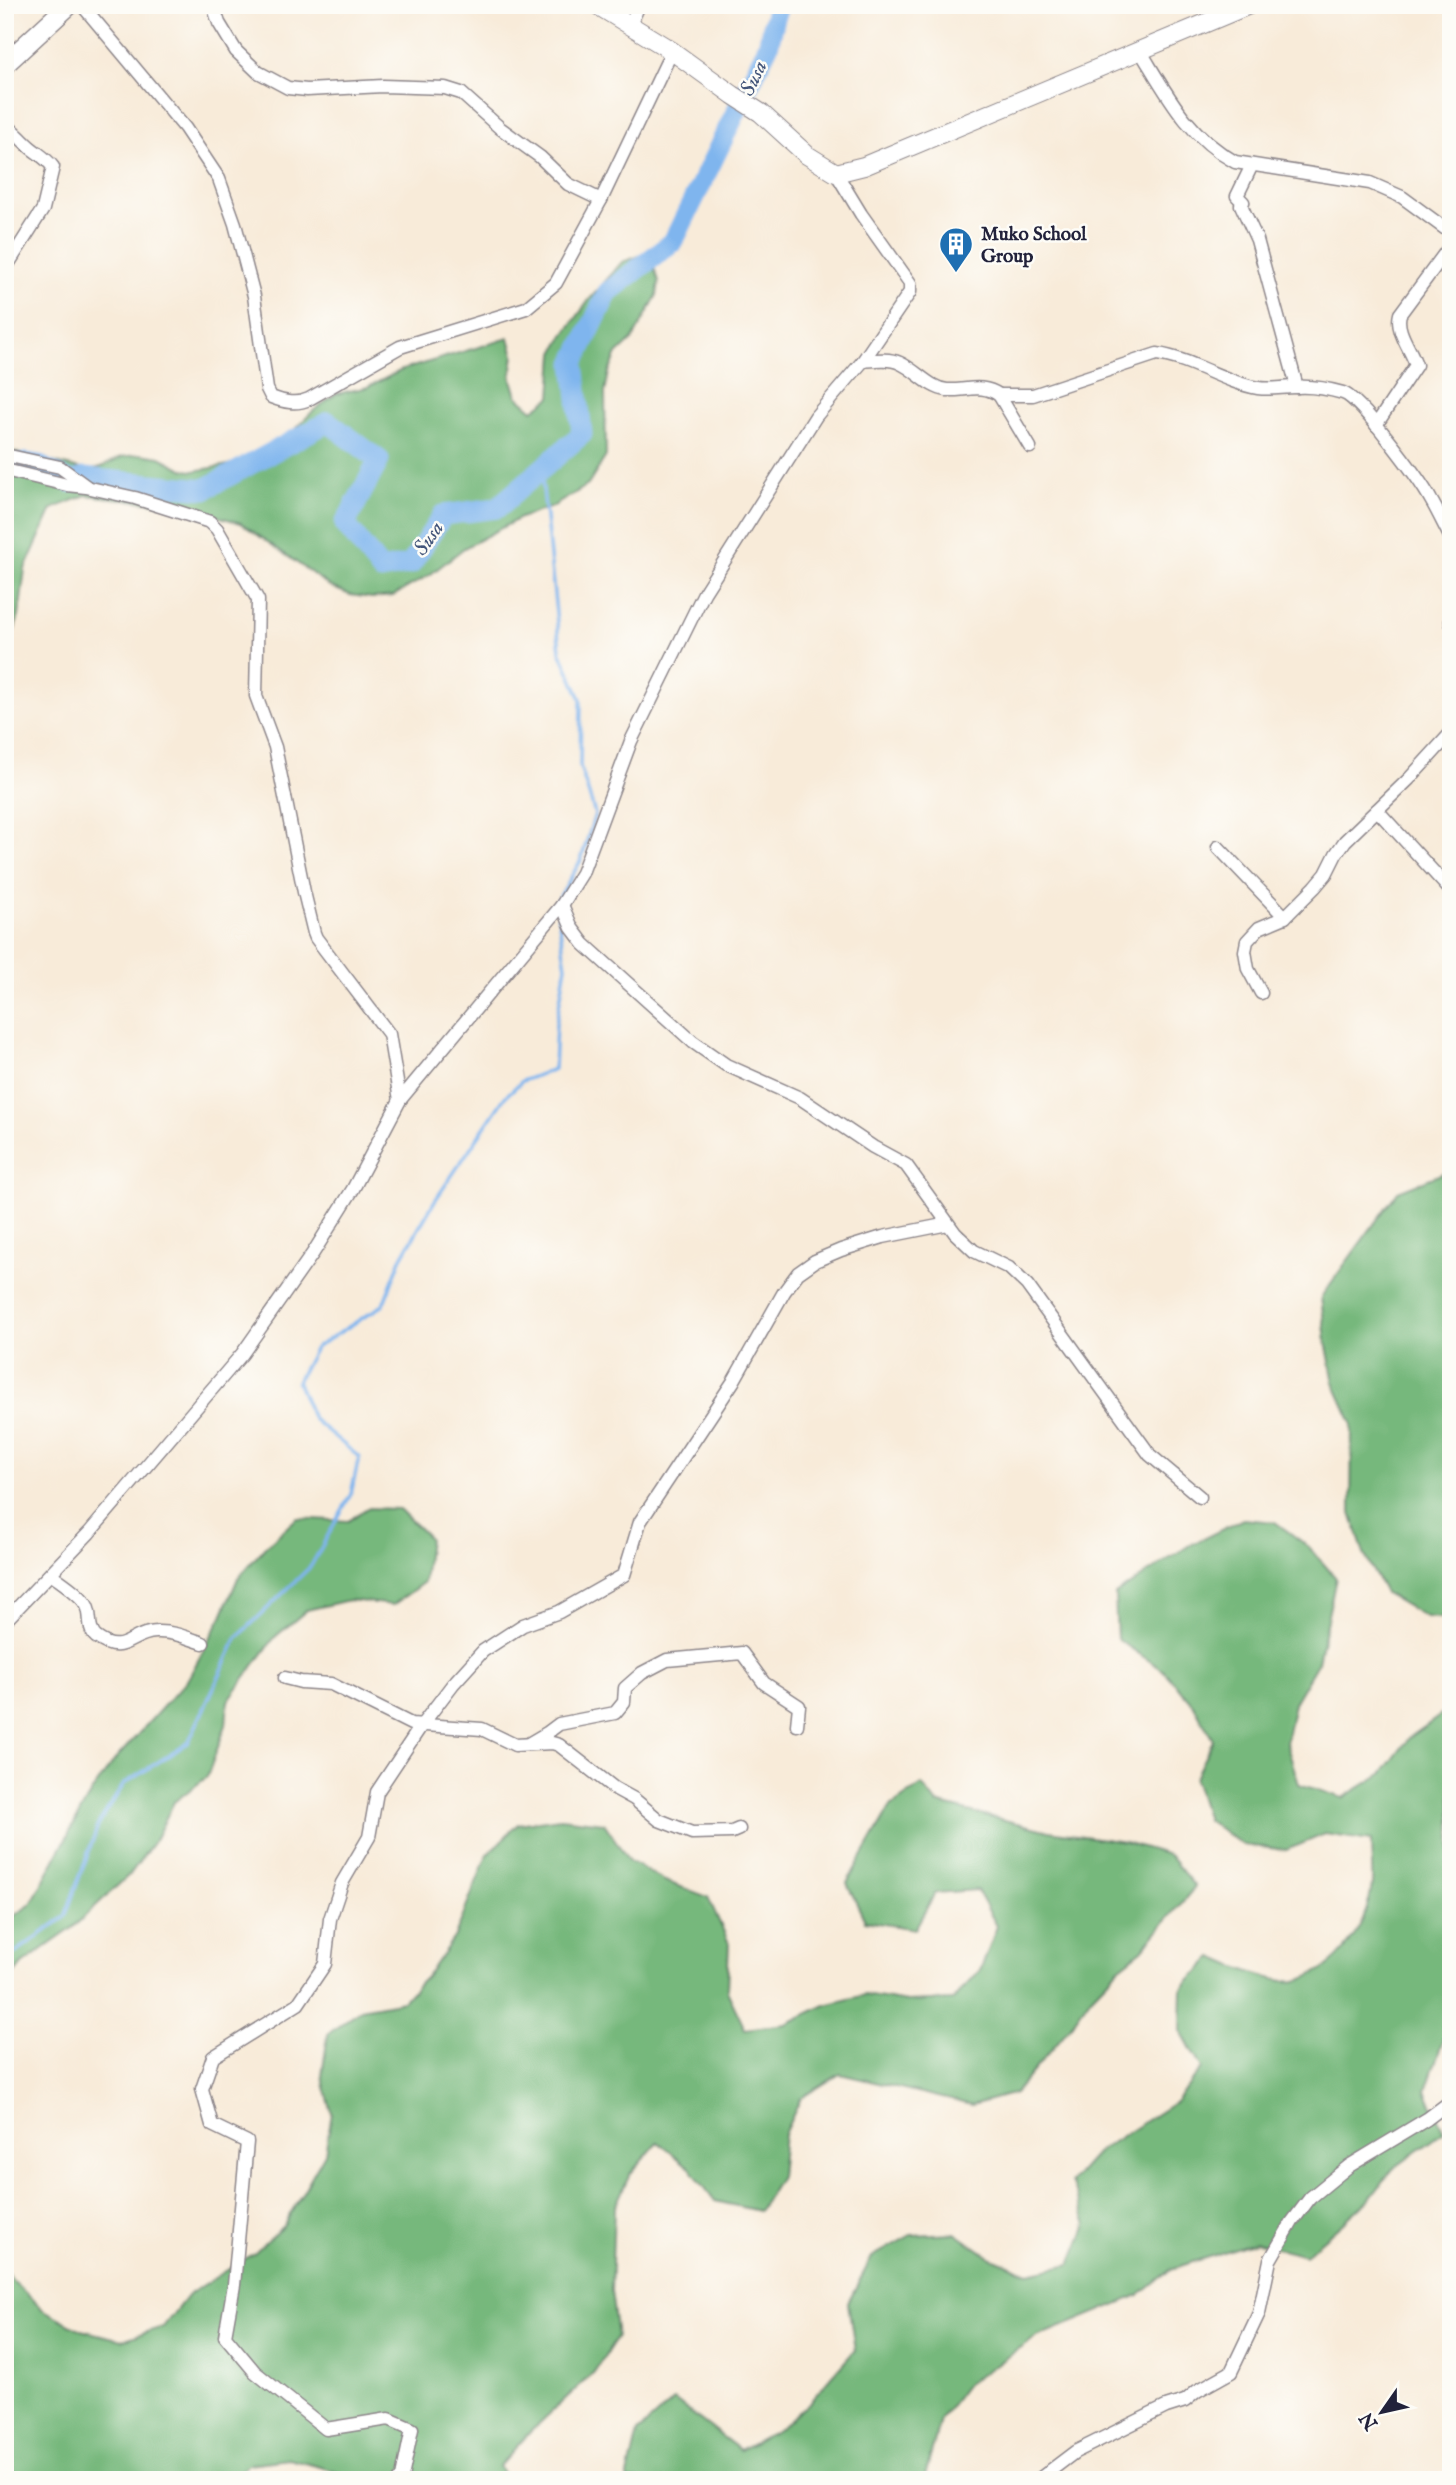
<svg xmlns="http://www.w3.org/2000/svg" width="1456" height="2485" viewBox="0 0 1456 2485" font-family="'IM FELL English',serif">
  <rect width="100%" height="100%" fill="#fdfcf7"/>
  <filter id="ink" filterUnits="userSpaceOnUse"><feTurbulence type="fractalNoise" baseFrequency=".0143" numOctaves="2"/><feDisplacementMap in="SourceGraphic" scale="14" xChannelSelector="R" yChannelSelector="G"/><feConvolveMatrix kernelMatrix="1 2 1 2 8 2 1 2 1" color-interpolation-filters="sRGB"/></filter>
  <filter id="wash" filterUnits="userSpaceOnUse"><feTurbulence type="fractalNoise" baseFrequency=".00686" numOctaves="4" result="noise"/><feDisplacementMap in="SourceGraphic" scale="28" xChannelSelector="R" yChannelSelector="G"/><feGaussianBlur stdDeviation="1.57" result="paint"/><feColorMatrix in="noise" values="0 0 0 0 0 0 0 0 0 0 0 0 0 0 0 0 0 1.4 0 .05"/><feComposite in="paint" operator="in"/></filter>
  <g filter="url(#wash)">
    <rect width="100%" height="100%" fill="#f8ebd9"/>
    <g fill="#76b87c" stroke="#4c6d5c" stroke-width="2">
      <path d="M648,253L659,281L657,295L633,339L617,354L609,372L605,392L606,456L588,485L552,507L520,518L464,548L431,574L393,596L372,598L350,595L331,587L241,523L182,506L86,495L52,509L25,569L19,616L5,657V450L88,471L97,469L122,457L141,454L160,457L185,470L194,471L240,463L293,431L313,411L336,394L368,387L402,370L509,338L514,355L511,376L517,396L533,410L551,397L554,353L564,335L589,300L622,262Z"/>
      <path d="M1451,1170V1619L1426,1617L1385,1593L1364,1554L1351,1513L1352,1423L1334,1383L1326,1341L1321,1297L1398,1191Z"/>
      <path d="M367,1508L399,1509L429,1538L424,1582L393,1605L349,1600L307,1610L275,1637L228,1701L226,1725L207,1777L174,1802L155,1840L131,1873L70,1930L22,1964L5,1985V1922L31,1904L90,1794L114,1761L188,1679L222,1616L238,1578L266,1546L297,1518L348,1521Z"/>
      <path d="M1243,1519L1275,1522L1309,1547L1336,1578L1318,1662L1294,1703L1286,1743L1299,1784L1343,1798L1383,1773L1409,1738L1451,1708V1986L1445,2034L1426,2090L1444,2132L1393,2169L1369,2200L1305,2255L1255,2242L1171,2269L1139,2295L1037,2337L967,2384L940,2420L924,2480H627L638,2432L674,2400L740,2450L776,2431L808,2404L855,2350L848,2303L872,2257L911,2235L955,2233L990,2257L1028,2273L1071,2264L1087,2224L1071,2182L1099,2151L1175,2102L1202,2069L1181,2031L1182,1988L1213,1957C1230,1965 1279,1985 1296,1981C1339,1970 1367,1927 1372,1884C1373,1870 1371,1855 1371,1841L1325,1834L1287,1850L1243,1845L1207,1820L1194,1779L1213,1740L1193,1704L1163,1670L1117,1639L1115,1595L1188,1546Z"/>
      <path d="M922,1785L936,1803L1049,1831L1125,1842L1169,1855L1195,1887L1142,1950L1119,1968L1091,1997L1067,2031L1015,2093L972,2105L840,2074L801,2098L784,2134L780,2177L759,2211L715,2201L690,2168L658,2142L630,2174L614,2209L611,2291L617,2337L594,2372L529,2433L499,2466L507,2480H354L328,2469L289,2459L248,2464L232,2480H5V2269L12,2280L42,2309L81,2330L122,2340L163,2327L188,2295L254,2253L284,2225L325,2153L332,2113L322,2076L328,2034L361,2009L403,2001L431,1970L455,1936L487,1855L518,1824L560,1818L604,1823L629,1861L665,1881L708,1897L729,1943L727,1991L745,2029L786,2024L825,2005L865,1995L907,2002L953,2000L981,1969L997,1926L977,1890L935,1893L915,1929L865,1921L847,1883L891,1806Z"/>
    </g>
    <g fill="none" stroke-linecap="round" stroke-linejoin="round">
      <g stroke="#7fb5ee" stroke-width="3.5">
        <path d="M541,470L560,651L581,699L580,766L595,814L581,860L556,903"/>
        <path d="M5,1960L65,1917L99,1823L124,1784L188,1743L237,1638L311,1566L351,1494L359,1457L313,1419L297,1381L315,1348L383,1305L401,1259L434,1202L505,1097L522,1081L554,1069L556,1024L566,966L558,917"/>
      </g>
      <path stroke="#7fb5ee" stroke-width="21" d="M25,463L38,465L71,482L84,478L205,489L328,422L379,460L345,524L381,570L411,564L443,515L497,508L582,434L574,363L608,292L673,242L768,46L778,5"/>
    </g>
  </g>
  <g filter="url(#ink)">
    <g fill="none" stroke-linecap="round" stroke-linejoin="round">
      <g stroke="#8d868a" stroke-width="15">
        <g id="minor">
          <path d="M82,5L185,128L219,179L235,224L254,296L267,389L271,397C284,402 296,405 309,399L400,347L526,308L556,283L601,200L672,51"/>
          <path d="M213,5L219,23L236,51L258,72L288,88L307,90L383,86L445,88L461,93L500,128L540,157L568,184L601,200"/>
          <path d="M630,25L639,5"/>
          <path d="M1141,52C1168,96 1188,136 1235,162L1370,183L1402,197L1451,233"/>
          <path d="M5,124C16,132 22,141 31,148C40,155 47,159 53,167L43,209L7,266L5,280"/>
          <path d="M1252,165L1237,196L1243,202L1241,205L1257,240L1297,387"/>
          <path d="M863,361C875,360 889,358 900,363C916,370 929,388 947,390C966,391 982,383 999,395L1030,447"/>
          <path d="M999,395H1033L1157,354C1192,359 1223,382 1258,388C1271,390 1283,387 1296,387C1310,386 1329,389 1343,393C1360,398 1421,481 1431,500C1438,512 1444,525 1451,538"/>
          <path d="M1376,425L1416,365C1411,349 1395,331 1400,314L1451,245"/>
          <path d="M5,455L60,467L86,486"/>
          <path d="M5,470L67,485L86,487L135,498L210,522L217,529L258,600L256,696L275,747L304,892L314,933L316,938L389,1034L400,1100"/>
          <path d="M1451,613V623"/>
          <path d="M1377,810L1451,891"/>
          <path d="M1218,847L1285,917"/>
          <path d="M562,905L572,928L584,944L693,1042L726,1065L800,1098L873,1147L906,1165L955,1233L974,1251L1009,1268L1027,1285L1150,1455L1200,1497"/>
          <path d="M1261,993L1248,969L1245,951L1247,941L1259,928L1285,917L1315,887L1326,874L1336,854L1345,841L1409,779L1451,733"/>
          <path d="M51,1574C61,1582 81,1594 87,1606C92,1616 87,1629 96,1637C124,1658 129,1633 156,1632C172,1631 188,1638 203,1643"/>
          <path d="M5,1621L89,1533L242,1354L313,1253L353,1189L400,1100L562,905L582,873L631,741L704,593L816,416L863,361L910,292V283L861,214L836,173"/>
          <path d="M285,1678L301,1682L331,1684L411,1724L482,1729L515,1745L552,1743L559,1745L614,1788L634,1799L659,1820L692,1833L732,1832L739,1829"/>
          <path d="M530,1743L547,1733L559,1724L615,1713L624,1702L625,1688L642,1673L667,1660L742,1653L764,1683L799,1706L797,1725"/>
          <path d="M399,2480L402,2477L412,2429L389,2419L326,2429L255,2372L225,2336L234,2285L247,2142L212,2125L202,2089L213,2057L298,2004L325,1964L330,1919L342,1883L369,1837L377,1792L421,1726L453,1684L483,1651L523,1625L559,1612L624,1575L640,1522L733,1382L784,1292L798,1273L815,1261L841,1250L883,1237L948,1224"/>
          <path d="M1038,2480L1075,2452L1166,2407L1185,2401L1197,2391L1231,2372L1259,2313L1270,2260L1292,2222L1310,2198L1349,2166L1427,2119L1451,2101"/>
        </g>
      </g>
      <g stroke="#8d868a" stroke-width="20">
        <path id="secondary" d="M597,5L672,51L733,95L761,113L807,155L836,173L864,166L1249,5"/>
      </g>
      <g stroke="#8d868a" stroke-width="22">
        <path id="primary" d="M5,64L69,5"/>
      </g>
      <use href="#minor" stroke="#fff" stroke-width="12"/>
      <use href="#secondary" stroke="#fff" stroke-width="18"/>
      <use href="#primary" stroke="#fff" stroke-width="19"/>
    </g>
  </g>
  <defs>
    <g id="building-pin" transform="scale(1.75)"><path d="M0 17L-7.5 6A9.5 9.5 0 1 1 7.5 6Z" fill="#1f6fb2" stroke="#fdfcf7"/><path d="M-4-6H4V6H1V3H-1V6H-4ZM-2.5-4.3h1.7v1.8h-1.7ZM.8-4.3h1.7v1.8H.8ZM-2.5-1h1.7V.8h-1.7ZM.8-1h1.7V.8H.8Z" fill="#fff"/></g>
  </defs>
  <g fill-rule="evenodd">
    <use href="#building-pin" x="956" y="244"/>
  </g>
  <g text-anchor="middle" stroke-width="5" stroke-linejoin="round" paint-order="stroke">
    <g font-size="19" font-weight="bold" fill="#22223b" stroke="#fdfcf7" text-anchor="start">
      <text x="981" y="240">Muko School<tspan x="981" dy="22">Group</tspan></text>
    </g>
    <g font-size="21" font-style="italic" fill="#43557a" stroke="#fdfcf7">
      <text transform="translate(753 78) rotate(-64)" y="7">Susa</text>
      <text transform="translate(428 538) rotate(-55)" y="7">Susa</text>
    </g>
  </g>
  <rect width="1456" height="2485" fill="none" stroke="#fdfcf7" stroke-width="28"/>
  <g transform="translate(1382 2412) rotate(236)" stroke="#fdfcf7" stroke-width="5" paint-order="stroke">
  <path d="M0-5L12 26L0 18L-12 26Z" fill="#22223b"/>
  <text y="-10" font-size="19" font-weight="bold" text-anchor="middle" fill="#22223b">N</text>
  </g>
</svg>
